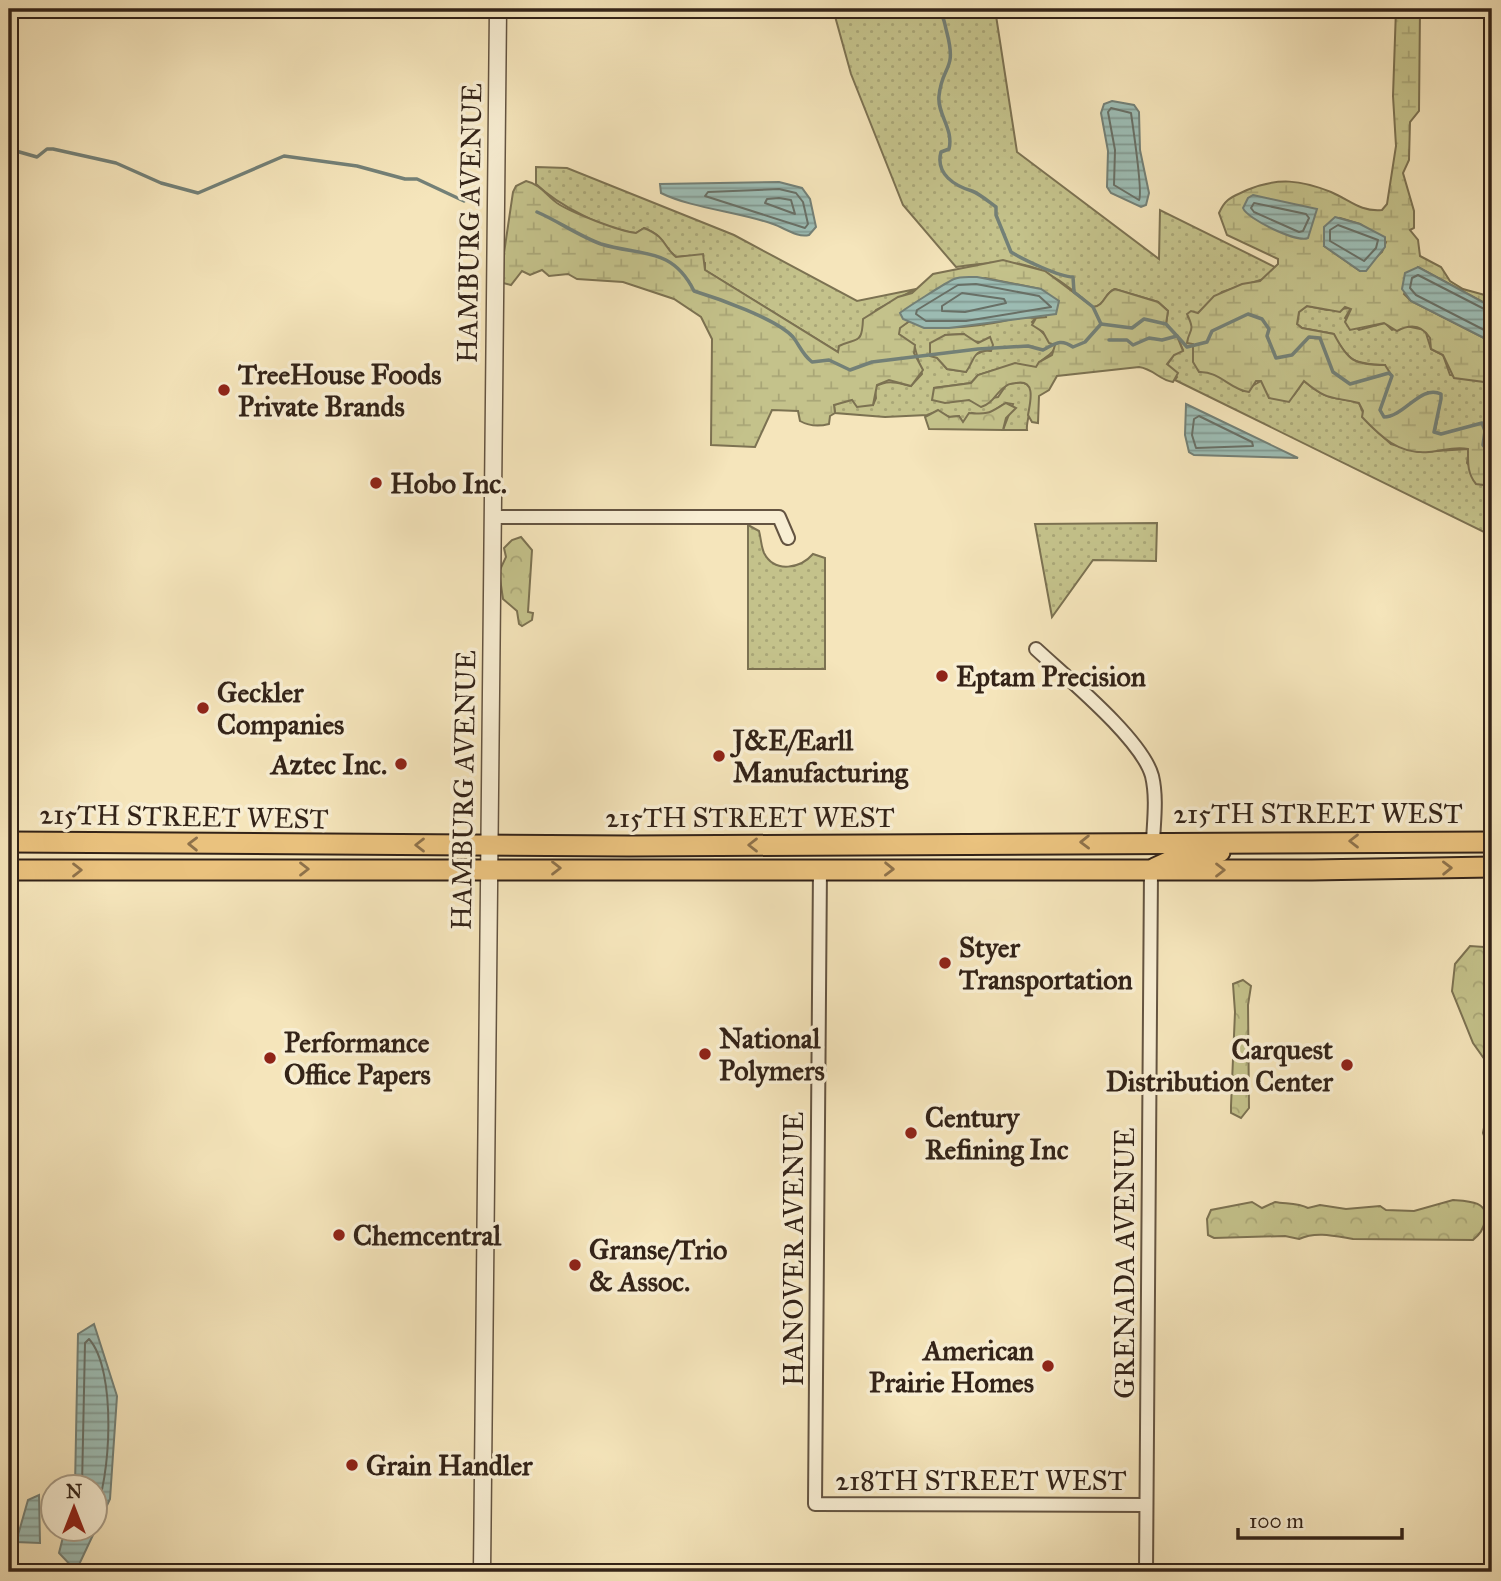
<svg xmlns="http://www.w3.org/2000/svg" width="1501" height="1581" viewBox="0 0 1501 1581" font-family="'IM FELL Great Primer',serif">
  <defs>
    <pattern id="grass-dots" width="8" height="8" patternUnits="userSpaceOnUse" patternTransform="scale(1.75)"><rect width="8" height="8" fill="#c4c28b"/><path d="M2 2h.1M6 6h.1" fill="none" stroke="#a9a677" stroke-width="1.8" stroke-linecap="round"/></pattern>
    <pattern id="forest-crowns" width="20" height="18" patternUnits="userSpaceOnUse" patternTransform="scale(1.75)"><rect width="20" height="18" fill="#c4c28b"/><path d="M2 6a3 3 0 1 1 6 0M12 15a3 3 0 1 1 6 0" fill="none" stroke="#a9a677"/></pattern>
    <pattern id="wetland-marsh" width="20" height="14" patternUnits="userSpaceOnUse" patternTransform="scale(1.75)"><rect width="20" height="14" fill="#c4c28b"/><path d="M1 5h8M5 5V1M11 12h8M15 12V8" fill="none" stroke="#a9a677"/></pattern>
    <pattern id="water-rules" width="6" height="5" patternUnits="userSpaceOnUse" patternTransform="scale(1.75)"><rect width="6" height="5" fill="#9dbeb6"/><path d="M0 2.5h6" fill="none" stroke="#819a93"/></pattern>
  </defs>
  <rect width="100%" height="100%" fill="#f5e5bb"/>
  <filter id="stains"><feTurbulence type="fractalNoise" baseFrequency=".00286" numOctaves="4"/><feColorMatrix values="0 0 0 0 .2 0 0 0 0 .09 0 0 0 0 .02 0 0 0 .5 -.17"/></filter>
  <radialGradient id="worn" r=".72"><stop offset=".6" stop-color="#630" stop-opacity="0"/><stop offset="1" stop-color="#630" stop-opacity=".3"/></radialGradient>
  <g fill="url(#grass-dots)" stroke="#7c7252" stroke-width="2" fill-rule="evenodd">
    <path d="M833,9H995L1017,152L1159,259L1160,210L1275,267L1267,278L1222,292L1198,313L1188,317L1193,323V344L1204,371L1216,374L1243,391L1261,381L1294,395L1304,381C1328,401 1330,396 1359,403L1367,422L1391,444L1418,452L1469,449L1467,463L1486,485L1492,486V536L1175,380L1177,377L1167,365L1174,355L1183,350L1177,336L1166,324L1168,311L1158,302L1115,289C1104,293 1105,306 1093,307C1040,262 1024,257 956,267L903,205L851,74Z"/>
    <path d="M536,167L567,168L734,235L857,301L916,289L876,310L857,341L838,352L705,270V263L686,256L676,257C662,246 666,237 644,228L636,233C605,230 558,205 536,184Z"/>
    <path d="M1307,306L1327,310L1351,308L1345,318L1359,330L1385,323L1392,330L1406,326L1425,330L1431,349L1443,355L1450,375L1492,383V432L1482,423L1441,434L1434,432L1441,394L1428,392L1394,417H1384L1380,410L1385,365C1354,364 1348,361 1333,334L1302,328L1297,324L1299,312Z"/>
    <path d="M1020,317L1036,318L1032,322L1056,346C1052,357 1041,357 1037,367L994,370L978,375L971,383L934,388L972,401L998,397L1007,384C1012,384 1020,381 1024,383C1041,388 1025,418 1027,430H1003L1013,404L1006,403C993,409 991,419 972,413L963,423L959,416L949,417L938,411L927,415L885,417L835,413L834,405L848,399L873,405L876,398L875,387C888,379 897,383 911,386L922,374L915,348L898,334L899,328L911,320C935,334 993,325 1020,317ZM964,334L971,341L980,342L986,350L972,356L966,372L947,369L938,358L945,335Z"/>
    <path d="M1157,523L1156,561L1093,560L1052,617L1035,524Z"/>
    <path d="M748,525L759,531C761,538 761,546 764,553C775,574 801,568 813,554L825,558V669H748Z"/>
  </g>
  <g fill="url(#forest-crowns)" stroke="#7c7252" stroke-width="2">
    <path d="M1006,403L1016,408L1006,418L1003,430L929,429L925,417L938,410L949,417L959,416L963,422L969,413C990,415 990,412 1006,403Z"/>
    <path d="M521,537L532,550L528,612L533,613L532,620L522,626L519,624L517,611L503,599L499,572L506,557L504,548L512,540Z"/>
    <path d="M1492,924V1183L1484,1160L1490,1153L1483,1133L1491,1092L1492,1070L1473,1043L1452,991L1455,964L1470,946L1484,947L1490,938L1489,926Z"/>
    <path d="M1243,980L1251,986L1248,1005L1249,1108L1241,1118L1231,1113V1106L1235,1012L1233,984Z"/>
    <path d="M1453,1200C1467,1201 1490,1201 1485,1221C1483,1230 1480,1234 1473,1240L1353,1239C1335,1236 1316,1231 1299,1239L1285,1236L1214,1238L1208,1235L1207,1219L1211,1210L1252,1202L1262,1208L1275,1202C1286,1204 1298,1203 1308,1208L1320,1205L1346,1209L1380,1206L1386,1210L1414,1211Z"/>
  </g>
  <g fill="url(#wetland-marsh)" stroke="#7c7252" stroke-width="2" fill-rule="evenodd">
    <path d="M1396,9H1420L1419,111L1410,122L1409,160L1403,173L1414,211V228L1410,230L1418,240L1420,256L1441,267L1450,281L1463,289L1492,297V307L1418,267L1404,294L1411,301L1492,342V383L1454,378L1443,355L1431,349L1430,338C1422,325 1410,324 1397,331L1384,323L1350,330L1345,322L1351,309L1345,307L1340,312L1307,306L1299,312L1297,324L1302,328L1334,334C1348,361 1354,365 1385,365L1392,376L1380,410L1384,417C1404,417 1421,384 1441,394V399L1435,432L1441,434L1482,423L1492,432V486L1476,484C1467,473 1468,462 1468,449C1454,446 1443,451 1429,452C1399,455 1380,436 1362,417L1363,411L1359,403C1330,396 1328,401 1304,381L1289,402L1269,398L1261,381H1256L1249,392C1230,390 1220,371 1199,372L1193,362V344L1187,343C1189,328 1196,333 1187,314L1191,311L1198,313L1214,296L1242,284L1260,281L1278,264V259L1227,235L1219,213C1226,197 1233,197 1247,190C1278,177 1301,180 1331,192C1350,200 1360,212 1382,210L1387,204L1396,146L1393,96ZM1340,218L1360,224L1386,242L1382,252L1360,271L1324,246Z"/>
    <path d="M526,181C540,184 547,196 557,203C572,213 619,231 636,233L644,228C668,238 662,246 676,257L703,254L705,270L838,352L839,346C858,337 862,345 863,319L898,297L912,293L933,274L1003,260L1045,271L1093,307C1105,306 1104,293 1115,289L1158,302L1168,311L1166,324L1177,336L1183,351L1174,355L1167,364L1178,373L1173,382C1159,380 1154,369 1139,367L1057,376L1049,390L1039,396L1038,423L1032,422L1028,415C1030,403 1037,379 1016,383C1012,384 1009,383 1006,386C995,393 994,403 981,407L969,400L945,403L932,400L934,388L971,383L978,375L1015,363L1036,367L1039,362L1052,355L1055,345L1049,343L1043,332L1032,325L1036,318L1046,317L1041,289L985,278L938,289L914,304L911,320L900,328L899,334L915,345L914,353L923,370L911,386L889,380L877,385L873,405L857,407L852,400L834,405L835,413L830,416L829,424C818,427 809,426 800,421L798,411L772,410L755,447L711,445L712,339L701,317L674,299L623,282L577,279L568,274L549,276L542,270L530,275L522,271L511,285L503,283L504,253L513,192L516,186Z"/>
    <path d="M964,334L978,343L990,337L993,345L991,351C972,349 975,360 966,372L947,369L937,358L930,356V343L945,335Z"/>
  </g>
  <g fill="url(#water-rules)" stroke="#738077" stroke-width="2">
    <path d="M1112,101L1134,105L1139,112L1140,150L1149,193L1146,205L1141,207L1111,193L1107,187L1108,151L1101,113L1104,104Z"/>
    <path d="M779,182L802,188L810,199L816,227L809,235C797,238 785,228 773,224C739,212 691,208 661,193L660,184Z"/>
    <path d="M1253,195L1317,209L1308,238C1297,243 1247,219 1243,208L1248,198Z"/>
    <path d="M1335,217L1360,224L1385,237V247L1366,271H1360L1324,246V227Z"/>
    <path d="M1418,267L1492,307V342L1411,301L1402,289L1405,273Z"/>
    <path d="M977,277L1041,289L1059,301L1056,314L949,328H924L903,319L900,313C903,310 947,282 954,279C960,276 969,277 977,277Z"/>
    <path d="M1186,404L1298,458L1194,455L1189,452L1185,435Z"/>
    <path d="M94,1324L117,1396L110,1499L76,1571L59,1553L65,1529L94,1528V1486H75L78,1334Z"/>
    <path d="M39,1495L40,1543L16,1542L28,1500Z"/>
  </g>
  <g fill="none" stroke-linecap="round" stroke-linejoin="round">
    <g stroke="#687067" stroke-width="2">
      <path d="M1111,108L1131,113C1133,127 1143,193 1139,200L1114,185L1115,150L1108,112Z"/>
      <path d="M779,189L796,193L803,202L808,224L805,228L705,196L708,192Z"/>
      <path d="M779,198L791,200L795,214L765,203L767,199Z"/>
      <path d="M1254,203L1306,214L1309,218L1303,231L1299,232L1254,212L1251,208Z"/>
      <path d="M1338,225L1378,240L1376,248L1364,261L1330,241V230Z"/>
      <path d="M976,284L1039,296L1051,307L966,321H926L916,314L917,310L958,285Z"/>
      <path d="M962,293L1004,299L1006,303L965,312L942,311V306Z"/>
      <path d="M1492,313L1418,275L1412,278L1410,288L1416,295L1492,334"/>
      <path d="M1199,416L1252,442L1253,446L1196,448L1192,435L1194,419Z"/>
      <path d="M82,1486L85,1343L89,1339C117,1370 111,1480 94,1515"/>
    </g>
    <g stroke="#738077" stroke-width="3.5">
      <path d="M937,9C945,18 944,22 947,33C957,72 942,64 939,96C937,114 954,129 949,149L941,152C935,174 955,186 972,191C980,194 989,202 996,207V215L1011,252C1024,260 1060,277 1073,277L1074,292L1093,307L1101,324"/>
      <path d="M9,149L37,157L47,149H53L116,163L161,183L198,193L284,156L357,166L405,179H417L464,201"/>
      <path d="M537,212C558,221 579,236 601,244C639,256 672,246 694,291C717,298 777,319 793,337C800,346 802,354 812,362L829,360L850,370L872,362L978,349L1028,346L1043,350C1055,344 1060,338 1073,347L1085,342L1101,324"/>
      <path d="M1101,324L1132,328L1144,319L1166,324L1177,336"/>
      <path d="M1109,340H1127L1133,345L1149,338L1162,340L1177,336L1187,347L1207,342L1212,331L1248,314L1262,319L1269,329L1267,336L1276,358L1292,355L1309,337L1320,338L1333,372L1350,384L1389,373L1392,376L1380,410L1384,417C1404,417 1421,384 1441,394V399L1434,432L1441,434L1482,423L1485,431L1483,445L1492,456"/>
    </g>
    <g stroke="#645441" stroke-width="16">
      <g id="minor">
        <path d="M493,517H779L788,538"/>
        <path d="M1036,649C1066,677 1142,739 1152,776C1157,797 1154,820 1153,841"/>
        <path d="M820,868L815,1504L1146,1505"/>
        <path d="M1146,1572L1151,870"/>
      </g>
    </g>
    <g stroke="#645441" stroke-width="19">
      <path id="tertiary" d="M482,1572L498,9"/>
    </g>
    <g stroke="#332318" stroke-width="23">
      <g id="primary">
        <path d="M9,842L629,846L1492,842"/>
        <path d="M1155,868L1181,856L1220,852"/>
        <path d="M9,870H1312L1492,867"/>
      </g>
    </g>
    <use href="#minor" stroke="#f8eed3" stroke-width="12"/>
    <use href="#tertiary" stroke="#f8eed3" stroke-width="16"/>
    <use href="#primary" stroke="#eac27e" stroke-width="19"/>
  </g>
  <defs><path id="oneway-chevron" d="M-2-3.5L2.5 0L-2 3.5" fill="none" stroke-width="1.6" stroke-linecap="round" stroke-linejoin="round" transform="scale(1.75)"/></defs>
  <g stroke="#8e724b">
    <use href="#oneway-chevron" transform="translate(1354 841) rotate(-180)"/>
    <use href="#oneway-chevron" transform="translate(1085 842) rotate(179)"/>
    <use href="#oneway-chevron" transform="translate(193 844) rotate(-179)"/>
    <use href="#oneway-chevron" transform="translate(420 845) rotate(180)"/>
    <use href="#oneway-chevron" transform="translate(753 845) rotate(180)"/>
    <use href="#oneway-chevron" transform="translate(556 868)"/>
    <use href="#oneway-chevron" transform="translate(1447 868) rotate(-1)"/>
    <use href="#oneway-chevron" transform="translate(304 869)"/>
    <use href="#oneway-chevron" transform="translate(889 869) rotate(1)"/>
    <use href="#oneway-chevron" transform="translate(77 870)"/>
    <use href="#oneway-chevron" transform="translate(1220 870)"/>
  </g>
  <g fill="#8f2418" stroke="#f8eed3" stroke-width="2.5">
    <circle cx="224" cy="390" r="7"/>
    <circle cx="376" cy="483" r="7"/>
    <circle cx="942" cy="676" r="7"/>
    <circle cx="203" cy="708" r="7"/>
    <circle cx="719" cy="756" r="7"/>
    <circle cx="401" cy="764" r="7"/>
    <circle cx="945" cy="963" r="7"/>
    <circle cx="705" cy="1054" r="7"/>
    <circle cx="270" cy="1058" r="7"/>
    <circle cx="1347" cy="1065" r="7"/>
    <circle cx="911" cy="1133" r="7"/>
    <circle cx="339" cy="1235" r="7"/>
    <circle cx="575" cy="1265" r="7"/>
    <circle cx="1048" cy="1366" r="7"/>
    <circle cx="352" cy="1465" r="7"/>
  </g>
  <g text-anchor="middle" stroke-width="7" stroke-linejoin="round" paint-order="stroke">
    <g font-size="28" fill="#332318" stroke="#f8eed3">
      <text transform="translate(469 223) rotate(-89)" y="10">HAMBURG AVENUE</text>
      <text transform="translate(463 790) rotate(-89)" y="10">HAMBURG AVENUE</text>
      <text x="1318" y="823">215TH STREET WEST</text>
      <text transform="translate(184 816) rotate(1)" y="10">215TH STREET WEST</text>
      <text x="750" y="827">215TH STREET WEST</text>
      <text transform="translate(793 1249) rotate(-90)" y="10">HANOVER AVENUE</text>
      <text transform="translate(1124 1263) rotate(-90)" y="10">GRENADA AVENUE</text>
      <text x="981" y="1490">218TH STREET WEST</text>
    </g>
    <g font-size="28" font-weight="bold" fill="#332318" stroke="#f8eed3" text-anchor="start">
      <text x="238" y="384">TreeHouse Foods<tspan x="238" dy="32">Private Brands</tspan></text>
      <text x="390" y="493">Hobo Inc.</text>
      <text x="956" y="686">Eptam Precision</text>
      <text x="217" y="702">Geckler<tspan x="217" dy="32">Companies</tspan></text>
      <text x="733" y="750">J&amp;E/Earll<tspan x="733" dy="32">Manufacturing</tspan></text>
      <text x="387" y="774" text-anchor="end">Aztec Inc.</text>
      <text x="959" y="957">Styer<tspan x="959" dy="32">Transportation</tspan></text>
      <text x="719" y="1048">National<tspan x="719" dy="32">Polymers</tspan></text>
      <text x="284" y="1052">Performance<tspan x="284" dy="32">Office Papers</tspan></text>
      <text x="1333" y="1059" text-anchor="end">Carquest<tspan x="1333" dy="32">Distribution Center</tspan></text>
      <text x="925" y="1127">Century<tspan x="925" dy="32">Refining Inc</tspan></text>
      <text x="353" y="1245">Chemcentral</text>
      <text x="589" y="1259">Granse/Trio<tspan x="589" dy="32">&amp; Assoc.</tspan></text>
      <text x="1034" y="1360" text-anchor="end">American<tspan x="1034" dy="32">Prairie Homes</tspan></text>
      <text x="366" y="1475">Grain Handler</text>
    </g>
  </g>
  <rect width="1501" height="1581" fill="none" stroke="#f5e5bb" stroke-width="35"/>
  <rect x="10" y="10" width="1480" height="1560" fill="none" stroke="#332318" stroke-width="3.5"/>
  <rect x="18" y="18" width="1466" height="1546" fill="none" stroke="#332318" stroke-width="2"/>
  <g transform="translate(74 1508)"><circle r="33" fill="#f8eed3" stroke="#a99d88" stroke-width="2"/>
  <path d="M0-5L12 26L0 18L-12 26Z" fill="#8f2418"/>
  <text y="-10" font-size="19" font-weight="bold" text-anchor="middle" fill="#332318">N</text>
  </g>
  <path d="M1238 1528v10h164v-10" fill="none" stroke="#332318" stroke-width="3.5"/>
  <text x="1249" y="1528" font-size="21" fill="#332318" stroke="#f8eed3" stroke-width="5" paint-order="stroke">100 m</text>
  <rect width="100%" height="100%" filter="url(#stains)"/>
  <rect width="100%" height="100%" fill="url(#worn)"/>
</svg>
